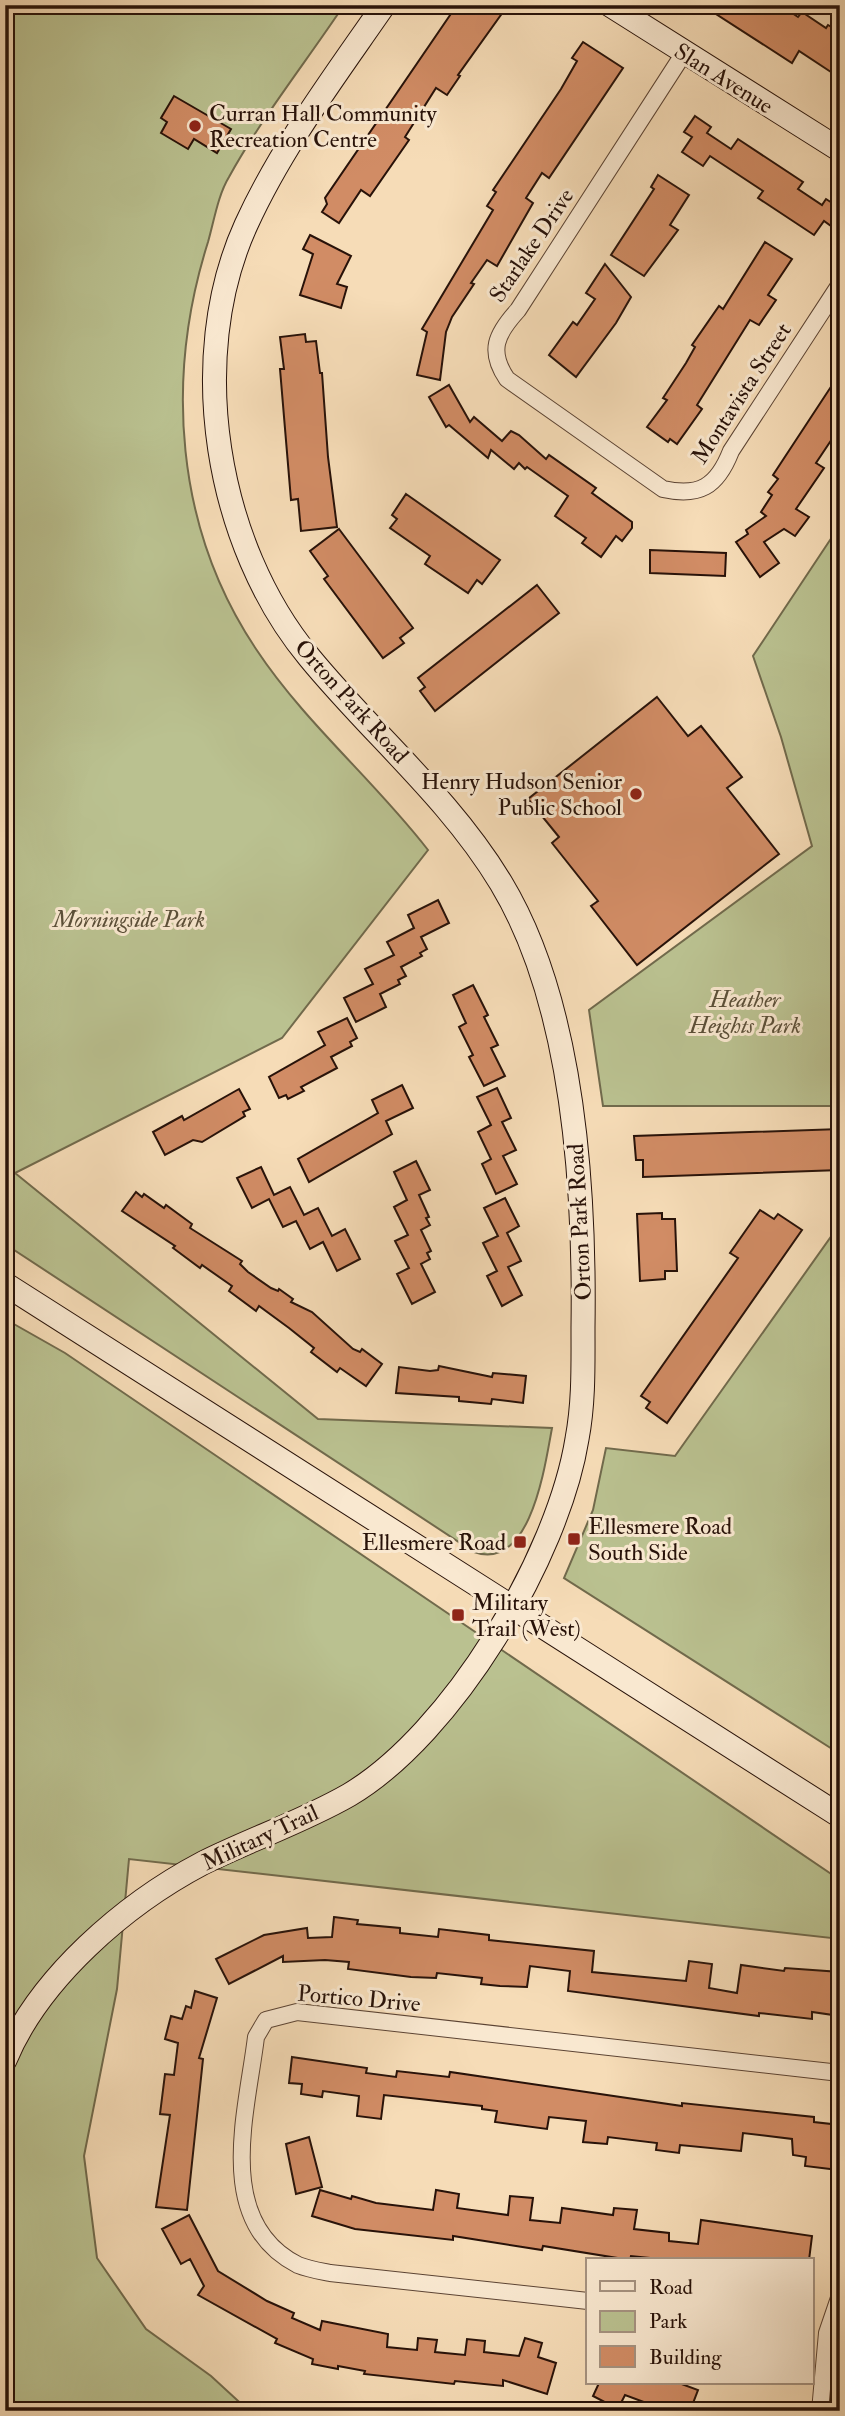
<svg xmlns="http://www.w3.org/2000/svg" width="845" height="2416" viewBox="0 0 845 2416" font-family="'IM FELL Double Pica',serif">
  <rect width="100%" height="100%" fill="#f6dcb7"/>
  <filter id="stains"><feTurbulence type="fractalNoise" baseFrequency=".00286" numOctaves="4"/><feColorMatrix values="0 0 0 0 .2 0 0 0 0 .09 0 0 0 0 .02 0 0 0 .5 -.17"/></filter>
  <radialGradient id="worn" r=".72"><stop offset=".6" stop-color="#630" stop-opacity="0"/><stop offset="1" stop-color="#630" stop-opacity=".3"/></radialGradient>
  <g fill="#bac190" stroke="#716a4c" stroke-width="2">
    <path d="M5,5H344C306,62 262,117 229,177C218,195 214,221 208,242C165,378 175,528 256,649C305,723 374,780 428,850L282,1038L15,1173L318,1419L552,1428C545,1465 531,1572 474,1552L5,1244Z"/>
    <path d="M840,525V1106H603L589,1010L812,846L781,737L753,656Z"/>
    <path d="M840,1224V1754L564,1578L593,1510L606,1448L675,1456Z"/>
    <path d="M5,1319L65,1353L840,1880V1939L129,1859L117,1989L84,2156L97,2258L146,2329L211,2376L249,2411H5Z"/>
  </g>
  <g fill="#d18c65" stroke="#281209" stroke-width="2">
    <path d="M457,5H508L458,75L460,76L447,95L436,88L405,137L409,140L370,196L361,190L339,223L322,212L327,204L325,198Z"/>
    <path d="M702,5H780L798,17L802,12L826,28L828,25L840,32V78L799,51L792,63Z"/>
    <path d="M583,42L623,68L549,178L542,173L526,198L533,203L497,266L487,260L471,283L474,284L452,317L446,332L440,380L417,375L427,332L422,329L493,210L487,206L496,192L493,190L561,89L577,61L572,58Z"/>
    <path d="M174,96L231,129L217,153L194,139L188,149L161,133L167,122L161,118Z"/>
    <path d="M695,116L711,127L707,133L731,149L738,139L803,182L798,189L822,205L826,199L840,208L831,226L824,221L814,235L758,198L763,191L710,156L703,166L682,152L692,137L684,132Z"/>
    <path d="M658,175L689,195L670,225L678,230L644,276L611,255L654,189L651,187Z"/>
    <path d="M310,235L351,256L337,284L347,287L341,308L300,295L313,254L303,249Z"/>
    <path d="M765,242L792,259L768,295L776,300L759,325L750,320L697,405L702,409L677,444L670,439L668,442L647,427L667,400L663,398L686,363L695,347L692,345L719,306L723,309Z"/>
    <path d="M605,264L631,297L616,323L576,377L549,355L573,322L577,325L595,299L586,293Z"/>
    <path d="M305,334L306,342L316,341L320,373H322L328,457L337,527L301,531L298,499L291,500L280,369H284L280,337Z"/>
    <path d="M840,373V427L816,463L824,468L796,509L809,517L795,536L784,529L764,542L779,563L760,577L736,542L748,534L746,530L766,516L761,512L772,495L768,492L778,479L773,475Z"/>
    <path d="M449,385L470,422L474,417L502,441L511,431L519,435L546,459L549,455L596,488L592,493L632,522V528L622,541L616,536L601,557L582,543L586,538L555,516L568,496L527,467L525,469L519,463L514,469L491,450L488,458L449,425L446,427L429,397Z"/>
    <path d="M406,494L500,560L482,584L477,580L468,593L425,564L430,556L390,528L397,519L392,515Z"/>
    <path d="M339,529L413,628L400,638L404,643L383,658L324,579L328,576L310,551Z"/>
    <path d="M650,550L726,553L725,576L650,573Z"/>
    <path d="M537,585L559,613L435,711L420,691L425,687L418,678Z"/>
    <path d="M657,697L688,736L701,726L742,777L727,788L779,854L637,965L591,906L598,901L552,843L559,837L528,799Z"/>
    <path d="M438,900L449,923L421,937L427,949L420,953L422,956L401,967L406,976L398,980L400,984L380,994L386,1007L356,1022L344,998L373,984L365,969L394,955L387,942L414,928L408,915Z"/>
    <path d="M473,985L488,1015L484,1017L498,1045L491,1048L505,1076L484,1086L469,1057L473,1055L459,1027L466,1023L453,995Z"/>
    <path d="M347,1018L357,1038L350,1042L352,1046L331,1057L337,1068L301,1087L304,1091L288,1099L286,1095L279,1098L269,1077L325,1045L318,1032Z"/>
    <path d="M402,1085L413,1108L386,1121L392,1134L309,1182L298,1159L378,1113L372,1100Z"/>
    <path d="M497,1088L511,1118L502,1122L516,1150L503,1156L517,1184L496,1194L482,1164L491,1159L478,1132L491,1125L477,1097Z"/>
    <path d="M239,1089L250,1109L243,1112L245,1116L202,1142L193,1140L165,1155L153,1132L182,1116L184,1120Z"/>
    <path d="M840,1129V1170L643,1177V1160H636L634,1136Z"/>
    <path d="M416,1161L430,1190L419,1195L429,1217L426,1218L430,1225L421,1230L431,1251L427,1253L430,1259L421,1264L435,1292L412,1304L397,1274L409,1268L395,1241L408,1235L394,1207L407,1200L394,1172Z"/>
    <path d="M261,1167L274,1195L290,1187L304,1215L318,1208L332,1236L345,1229L360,1259L337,1271L323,1242L310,1249L296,1221L283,1227L269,1199L252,1208L237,1178Z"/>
    <path d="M136,1192L142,1197L144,1194L164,1208L166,1205L192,1224L190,1228L242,1261L240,1264L248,1272L271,1288L278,1291L279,1289L293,1299L291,1302L312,1312L353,1349L360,1352L362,1349L382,1364L366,1386L340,1368L337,1372L311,1352L314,1348L289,1328L259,1306L256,1311L229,1291L232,1286L202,1265L200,1268L173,1248L175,1246L122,1211Z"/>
    <path d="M505,1198L519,1226L507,1233L521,1261L508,1267L522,1295L502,1306L487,1276L497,1271L483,1243L498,1236L484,1208Z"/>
    <path d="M760,1210L774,1219L778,1214L802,1230L667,1423L646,1408L650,1402L641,1396L738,1258L730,1253Z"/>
    <path d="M662,1213V1219H675L677,1271H665V1279L640,1281L637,1214Z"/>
    <path d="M439,1366L492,1377L493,1373L526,1376L523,1403L492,1399L491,1404L459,1401V1397L396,1393L399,1367L430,1371L438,1370Z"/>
    <path d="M334,1917L358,1920L357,1924L400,1928V1933L438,1937L439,1929L489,1935V1940L594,1951L592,1972L686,1981L689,1961L712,1964L709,1988L737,1993L741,1965L784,1971L785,1968L840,1972V2016L812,2012V2019L759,2013V2016L568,1991L570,1971L530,1966L527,1987L500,1986L481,1984L482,1978L437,1973L436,1978L411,1977L348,1969L349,1962L325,1960L283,1962V1956L229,1984L216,1959L264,1935L307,1928L308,1938L332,1937Z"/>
    <path d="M195,1991L217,1998L199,2058L203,2059L187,2210L156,2207L170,2115L160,2114L165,2074L174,2075L178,2043L165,2039L171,2016L182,2019L186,2006L191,2008Z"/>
    <path d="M292,2057L367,2068L366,2073L396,2077L397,2071L449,2077L450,2072L682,2106V2103L814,2117V2122L840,2125V2175L830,2169L805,2166L806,2157L793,2155L792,2139L743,2133L741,2151L680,2145L679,2153L656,2150L657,2143L608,2137L607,2144L583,2142L586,2121L549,2117L547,2129L495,2122L497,2111L482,2109V2106L384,2095L381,2119L357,2116L359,2096L323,2091L322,2097L301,2094L302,2084L289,2083Z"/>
    <path d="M309,2137L322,2187L296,2194L286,2144Z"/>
    <path d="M320,2190L351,2199L352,2196L376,2203L433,2210L436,2190L459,2194L457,2208L508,2215L510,2196L533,2198L530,2220L560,2223L562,2208L613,2215L614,2208L637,2210L634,2229L669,2233V2241L698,2244L701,2220L812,2236L809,2260H670L631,2256L630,2260L543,2246L542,2250L453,2236V2240L355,2229L312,2216Z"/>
    <path d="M189,2215L218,2271L267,2301L294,2313L292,2318L320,2330L322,2321L388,2334L387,2347L417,2350L418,2338L437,2340L435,2352L465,2355L467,2339L485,2341L484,2352L519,2356L525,2338L542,2343L538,2357L556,2363L547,2394L503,2380V2386L455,2381L454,2384L364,2374L365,2371L338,2366V2369L312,2364L313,2359L275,2343L277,2339L198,2295L204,2286L190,2259L181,2264L162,2229Z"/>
    <path d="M599,2383H679L698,2390L690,2411H668L625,2395L618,2409L593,2396Z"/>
  </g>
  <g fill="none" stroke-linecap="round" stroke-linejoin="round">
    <g stroke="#5c4434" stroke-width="18">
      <g id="street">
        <path d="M684,53L518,310C496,334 488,351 507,379L663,489C699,497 717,487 731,451L840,284"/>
        <path d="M588,2301L330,2273C320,2271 308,2269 298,2265C213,2222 247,2112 256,2037L266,2020L297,2012L840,2073"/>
        <path d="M820,2411L827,2333L840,2295"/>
      </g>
    </g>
    <g stroke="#281209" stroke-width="25">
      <g id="secondary">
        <path d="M610,5L840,150"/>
        <path d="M5,1284L840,1816"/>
        <path d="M5,2060C39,1978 125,1904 203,1863C251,1839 302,1822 349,1795C452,1734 558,1557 577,1439C584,1402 583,1365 583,1328C585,1190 574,1004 501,883C449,797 372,734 309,657C216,545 185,359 246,225C282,146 335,76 384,5"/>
      </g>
    </g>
    <use href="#street" stroke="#f9e8d0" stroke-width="16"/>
    <use href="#secondary" stroke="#f9e8d0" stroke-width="23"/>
  </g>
  <g fill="#8f2418" stroke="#f9e8d0" stroke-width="2.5">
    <circle cx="195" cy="126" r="7"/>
    <circle cx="636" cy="794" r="7"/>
    <rect x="567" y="1532" width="14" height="14" rx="3.5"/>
    <rect x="513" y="1535" width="14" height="14" rx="3.5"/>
    <rect x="451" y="1608" width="14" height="14" rx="3.5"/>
  </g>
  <g text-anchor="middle" stroke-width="6" stroke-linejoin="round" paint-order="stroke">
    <g font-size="23" fill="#281209" stroke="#f9e8d0">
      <text transform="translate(724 78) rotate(32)" y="8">Slan Avenue</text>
      <text transform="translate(531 245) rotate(-56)" y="8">Starlake Drive</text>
      <text transform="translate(741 393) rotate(-57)" y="8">Montavista Street</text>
      <text transform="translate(352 701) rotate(48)" y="8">Orton Park Road</text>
      <text transform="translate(579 1222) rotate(-93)" y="8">Orton Park Road</text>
      <text transform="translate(260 1837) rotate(-25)" y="8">Military Trail</text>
      <text transform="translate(359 1998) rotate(5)" y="8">Portico Drive</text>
    </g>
    <g font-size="23" fill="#281209" stroke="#f9e8d0" text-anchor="start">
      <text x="209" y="121">Curran Hall Community<tspan x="209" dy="26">Recreation Centre</tspan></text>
      <text x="622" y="789" text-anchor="end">Henry Hudson Senior<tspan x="622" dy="26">Public School</tspan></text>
      <text x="588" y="1534">Ellesmere Road<tspan x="588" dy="26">South Side</tspan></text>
      <text x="506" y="1550" text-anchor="end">Ellesmere Road</text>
      <text x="472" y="1610">Military<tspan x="472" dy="26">Trail (West)</tspan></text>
    </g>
    <g font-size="23" font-style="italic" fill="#5b4f38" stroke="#f9e8d0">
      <text x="129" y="927">Morningside Park</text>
      <text x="745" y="1007">Heather<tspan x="745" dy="26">Heights Park</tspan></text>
    </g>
  </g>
  <rect width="845" height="2416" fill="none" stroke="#f6dcb7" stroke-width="28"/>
  <rect x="7" y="7" width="831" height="2402" fill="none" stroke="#281209" stroke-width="3.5"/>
  <rect x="14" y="14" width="817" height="2388" fill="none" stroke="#281209" stroke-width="2"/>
  <rect x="586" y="2258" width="228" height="126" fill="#f9e8d0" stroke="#a59280" stroke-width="2"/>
  <rect x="600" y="2281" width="35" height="10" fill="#f9e8d0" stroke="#a59280" stroke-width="2"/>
  <text x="649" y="2294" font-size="21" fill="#281209">Road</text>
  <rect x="600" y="2311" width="35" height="21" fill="#bac190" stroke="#a59280" stroke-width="2"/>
  <text x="649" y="2328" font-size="21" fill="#281209">Park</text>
  <rect x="600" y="2346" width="35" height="21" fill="#d18c65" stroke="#a59280" stroke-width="2"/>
  <text x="649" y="2364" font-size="21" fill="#281209">Building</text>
  <rect width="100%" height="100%" filter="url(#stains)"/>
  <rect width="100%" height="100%" fill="url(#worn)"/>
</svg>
